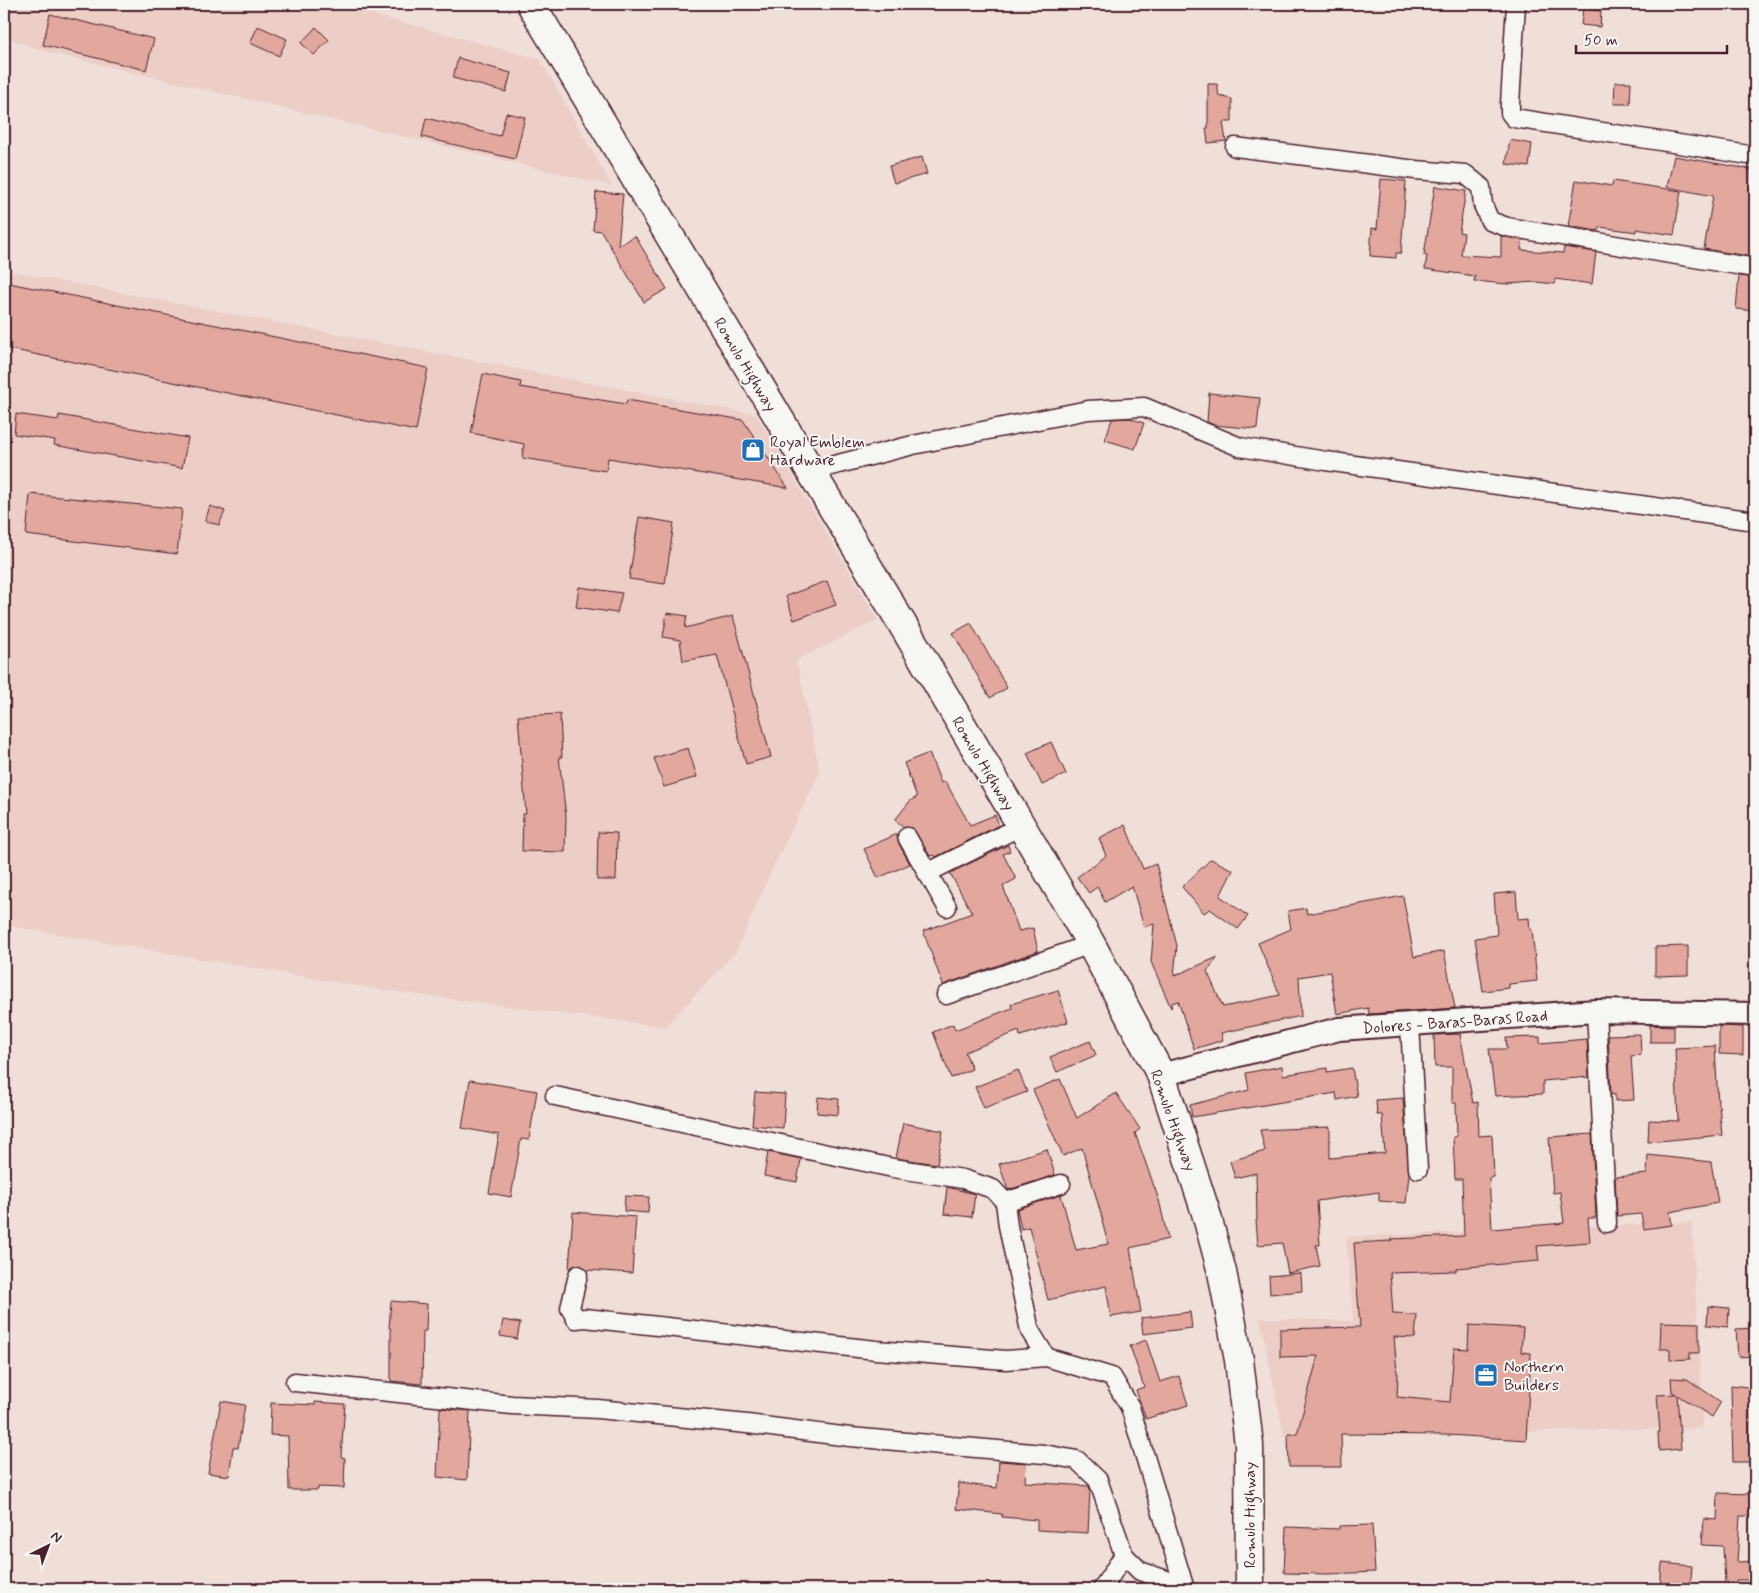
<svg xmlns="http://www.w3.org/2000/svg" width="1759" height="1593" viewBox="0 0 1759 1593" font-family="Mynerve,sans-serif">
  <rect width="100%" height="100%" fill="#f0dfd9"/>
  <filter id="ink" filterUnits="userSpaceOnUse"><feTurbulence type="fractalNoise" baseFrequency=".02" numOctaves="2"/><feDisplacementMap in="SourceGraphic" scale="10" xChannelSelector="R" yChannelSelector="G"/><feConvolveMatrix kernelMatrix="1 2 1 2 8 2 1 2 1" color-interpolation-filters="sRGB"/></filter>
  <g filter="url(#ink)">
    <g fill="#eccec7">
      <path d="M4,4H333L540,59L612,186L51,53L4,37Z"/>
      <path d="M4,270L757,415L878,620L797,660L820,773L773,867L736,952L665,1027L381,990L4,925Z"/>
      <path d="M1692,1222L1703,1428L1284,1436L1260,1318L1353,1321L1346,1237Z"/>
    </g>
    <g fill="#e2a89e" stroke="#4a1f2b">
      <path d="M1583,9L1601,11L1600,27L1581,25Z"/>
      <path d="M50,14L154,39L146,70L43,45Z"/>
      <path d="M258,26L287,39L279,56L250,43Z"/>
      <path d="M316,27L329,40L314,55L301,43Z"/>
      <path d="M458,58L511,73L506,92L453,78Z"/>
      <path d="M1615,82H1631L1630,104H1614Z"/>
      <path d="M1208,84H1217L1219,96L1232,99V122H1223L1226,141L1208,143L1206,128H1208Z"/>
      <path d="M506,113L525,117L515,159L422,137L426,118L500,136Z"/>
      <path d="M1510,140L1532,144L1529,167L1506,164Z"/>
      <path d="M1674,156L1755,170V257L1704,249L1713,196L1667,187Z"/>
      <path d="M922,157L927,174L894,183L889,166Z"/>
      <path d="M1381,179L1406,181L1401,253H1396V258L1370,256L1372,228L1377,229Z"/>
      <path d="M1576,180L1612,186L1613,181L1681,191L1674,235L1636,229V232L1600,227L1598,231L1568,226Z"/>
      <path d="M1435,186L1466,191L1459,232L1464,233L1461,255L1501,257V236L1522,240L1521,250L1563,253L1564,247L1596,252L1592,284L1555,279V284L1536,282L1507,284L1474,281L1475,276L1425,269L1427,255H1424Z"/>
      <path d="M596,192L623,194L618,246L635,236L667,289L644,302L601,231L593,230Z"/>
      <path d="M1739,276L1755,278V311L1736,309Z"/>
      <path d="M4,282L428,368L416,431L4,348Z"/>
      <path d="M483,374L521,382L520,387L626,404L627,400L743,420L788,488L608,458L606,471L522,458L524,444L471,433Z"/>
      <path d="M1209,393L1260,398L1257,429L1214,425L1207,422Z"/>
      <path d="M16,414L58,420L59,415L188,438L182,468L54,445L55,440L14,434Z"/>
      <path d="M1130,418L1144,423L1135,449L1105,440L1112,419Z"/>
      <path d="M30,494L182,509L177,554L26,535Z"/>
      <path d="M210,506L225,511L219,525L205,521Z"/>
      <path d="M639,517L674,523L665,584L629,579Z"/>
      <path d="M827,581L836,605L794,620L786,596Z"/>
      <path d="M579,587L622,593L617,613L576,607Z"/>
      <path d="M667,613L687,616L685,628L733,616L771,757L746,764L717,655L683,661L680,640L663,637Z"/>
      <path d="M971,623L1007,688L990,698L953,633Z"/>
      <path d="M560,714L562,757H559L566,817L565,852L522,851L523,814H526L518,716Z"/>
      <path d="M1051,742L1066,774L1042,785L1027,753Z"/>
      <path d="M688,748L697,777L664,787L654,758Z"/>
      <path d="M929,753L941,783L945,781L970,825L995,815L999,825L936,857L935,855L930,856L913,828L904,827L895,820L910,801L917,797L904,763Z"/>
      <path d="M1125,825L1143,869L1156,864L1177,946L1174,976L1218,957L1207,971L1223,1007L1280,995L1258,943L1291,929L1288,911L1306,908L1307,914L1403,896L1414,957L1444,951L1455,1008L1369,1014L1368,1008L1337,1014L1330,972L1299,977L1301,1016L1221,1033L1223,1040L1194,1049L1178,1001L1172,1003L1171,1008L1151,962L1154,924L1144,927L1132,886L1105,902L1097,887L1089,893L1077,877L1106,856L1099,838Z"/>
      <path d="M598,832L617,833L616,880H597Z"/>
      <path d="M897,834L898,842L910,864L878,878L864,849Z"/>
      <path d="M1008,845L1010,851L1003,854L1016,879L1003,886L1019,931L1033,928L1038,951L943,985L923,931L972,913L950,873Z"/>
      <path d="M1211,859L1233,870L1220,896L1248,916L1238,929L1210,909L1204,913L1182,887Z"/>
      <path d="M1516,892L1518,919L1529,918L1530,930H1532L1537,981L1509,984V988L1483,991L1475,938L1497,935L1494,894Z"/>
      <path d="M1688,946V975L1655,976V947Z"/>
      <path d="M1058,990L1068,1022L1020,1036L1019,1031L965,1052L972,1069L951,1078L933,1032L953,1024L955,1030L1012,1008L1011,1004Z"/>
      <path d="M1650,1025L1674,1026V1042H1650Z"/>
      <path d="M1719,1026L1743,1027V1055L1719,1054Z"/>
      <path d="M1460,1034L1473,1103L1478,1102L1479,1136L1492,1135L1494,1177L1489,1178L1492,1229L1564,1223L1560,1192L1553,1193L1549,1137L1592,1134L1596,1218H1588L1590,1242L1537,1246L1539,1261L1456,1268V1271L1390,1273L1393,1314L1417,1315L1415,1338L1394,1337L1397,1373H1398L1397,1397L1450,1402L1454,1348L1468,1349L1469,1325L1523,1328L1521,1352L1531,1353L1526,1440L1448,1435L1341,1434L1342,1467H1289L1288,1434H1297L1318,1356L1280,1357V1329L1360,1327L1354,1243L1391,1241V1239L1464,1236L1462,1179H1455L1453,1137L1457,1136L1456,1103H1452V1067H1435L1434,1035Z"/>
      <path d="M1640,1034L1641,1055L1631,1056L1634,1100L1615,1101V1094L1611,1095L1608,1035Z"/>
      <path d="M1540,1037V1043L1587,1039L1589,1077L1543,1081V1094L1495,1096L1489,1049H1507L1506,1038Z"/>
      <path d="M1090,1041L1096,1055L1057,1072L1050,1057Z"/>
      <path d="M1715,1046L1718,1105H1719L1722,1135L1648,1142L1649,1120L1678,1121L1675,1048Z"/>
      <path d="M1282,1066L1283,1075L1327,1068V1072L1352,1068L1357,1096L1337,1100L1336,1093L1192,1117L1190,1105L1249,1090L1246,1073Z"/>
      <path d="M1018,1070L1027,1092L984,1108L975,1087Z"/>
      <path d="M1060,1079L1077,1118L1116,1093L1140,1129L1135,1133L1159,1200L1168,1239L1130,1248L1141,1312L1111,1317L1106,1286L1048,1300L1029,1227L1021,1229L1017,1209L1061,1195L1076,1250L1108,1244L1102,1221H1103L1082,1148L1063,1156L1033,1090Z"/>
      <path d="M470,1080L537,1091L529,1140L521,1139L511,1197L489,1193L499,1135L462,1128Z"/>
      <path d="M755,1092L785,1094L783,1128L752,1125Z"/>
      <path d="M818,1097L839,1099L838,1115L817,1113Z"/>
      <path d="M1403,1098L1409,1174L1406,1203L1379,1201V1192L1317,1201L1320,1245H1316L1320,1266L1288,1273L1282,1243L1258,1245L1256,1220H1257L1256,1173L1235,1178L1230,1161L1265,1151L1260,1130L1330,1127V1158L1385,1153L1382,1115H1377L1376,1100Z"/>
      <path d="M903,1123L943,1131L937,1164L896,1158Z"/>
      <path d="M1047,1149L1055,1175L1008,1190L999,1164Z"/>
      <path d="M768,1152L801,1159L797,1182L764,1176Z"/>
      <path d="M1648,1155L1711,1162L1718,1203L1670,1212L1672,1225L1644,1229L1641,1214L1617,1216L1615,1177L1647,1174Z"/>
      <path d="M947,1187L975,1194L972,1217L944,1214Z"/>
      <path d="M625,1196L649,1197L648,1213L624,1211Z"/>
      <path d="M573,1212L636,1217L632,1273L587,1270L580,1265H575L569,1269Z"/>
      <path d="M1301,1273L1302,1291L1270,1294L1269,1276Z"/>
      <path d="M391,1301L427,1304L426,1331H423L422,1384L391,1381V1329L389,1328Z"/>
      <path d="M1708,1306L1729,1308L1728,1327L1707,1325Z"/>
      <path d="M1190,1312L1192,1328L1143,1334L1141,1318Z"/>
      <path d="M503,1320L520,1323L517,1339L500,1336Z"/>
      <path d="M1661,1322L1699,1323V1353H1690V1359L1670,1360V1349H1660Z"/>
      <path d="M1755,1328V1356L1738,1357L1736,1329Z"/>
      <path d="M1146,1340L1160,1382L1179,1376L1188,1405L1146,1419L1136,1390L1144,1387L1130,1346Z"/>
      <path d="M1671,1378L1687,1379L1721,1402L1712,1417L1677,1395L1681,1449L1659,1451L1658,1432H1660L1657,1395L1676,1394L1672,1392Z"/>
      <path d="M1731,1385L1755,1388V1462H1733Z"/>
      <path d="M221,1401L245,1405L238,1448L233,1447L229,1476L208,1473Z"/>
      <path d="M315,1402L345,1404L341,1457L345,1458L344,1488L318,1487V1490H289L288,1436L270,1435L271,1403L315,1405Z"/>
      <path d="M440,1408L470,1411L467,1480L437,1477Z"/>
      <path d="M999,1461L1026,1463L1025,1482L1089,1486L1090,1490L1088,1533L1037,1530V1520L1002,1517V1514L956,1509L959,1483L997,1488Z"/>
      <path d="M1718,1493L1755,1494V1516H1740L1737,1562L1755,1561V1580H1736V1584H1725L1723,1546L1702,1545L1704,1519L1717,1520Z"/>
      <path d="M1372,1525L1375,1572L1328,1574L1284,1573L1286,1527L1339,1529V1526Z"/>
      <path d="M1662,1563L1692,1566L1690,1589L1660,1588Z"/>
    </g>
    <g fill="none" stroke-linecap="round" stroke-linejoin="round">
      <g stroke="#4a1f2b" stroke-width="21">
        <g id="minor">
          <path d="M1516,4L1510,104V113L1514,118L1755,156"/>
          <path d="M1235,147L1416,170L1465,174L1481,187L1483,205L1490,221L1507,227L1755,268"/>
          <path d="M811,471L913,445L1088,410L1144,407L1240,447L1326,461L1755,521"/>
          <path d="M907,837L947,907"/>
          <path d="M927,873L1021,826"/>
          <path d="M946,995L1091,944"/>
          <path d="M1596,1011L1607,1223"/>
          <path d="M1410,1024L1418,1169"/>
          <path d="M555,1096L893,1168L963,1179L993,1189L1005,1202L1008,1226L1030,1331L1046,1357L1112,1377L1130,1407L1185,1589"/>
          <path d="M1005,1202L1061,1184"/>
          <path d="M578,1275L570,1308L576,1319L585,1318L876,1350L1006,1360L1046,1357"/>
          <path d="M295,1382L512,1405L598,1409L747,1424L850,1437L1044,1454L1077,1460L1098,1480L1124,1555L1140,1571L1184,1586"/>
          <path d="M1102,1589L1124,1555"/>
        </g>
      </g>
      <g stroke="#4a1f2b" stroke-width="26">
        <path id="tertiary" d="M1161,1075L1339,1029L1596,1011L1755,1014"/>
      </g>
      <g stroke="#4a1f2b" stroke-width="31">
        <path id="trunk" d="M531,4L907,632L1091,944L1161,1075L1206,1213L1222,1272L1239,1360L1249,1445L1250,1589"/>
      </g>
      <use href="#minor" stroke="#f6f6f2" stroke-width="18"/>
      <use href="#tertiary" stroke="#f6f6f2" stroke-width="22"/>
      <use href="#trunk" stroke="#f6f6f2" stroke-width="28"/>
    </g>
  </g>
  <defs>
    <g id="shop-square" transform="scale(1.25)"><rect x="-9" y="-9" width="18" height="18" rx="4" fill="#1f6fb2" stroke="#f6f6f2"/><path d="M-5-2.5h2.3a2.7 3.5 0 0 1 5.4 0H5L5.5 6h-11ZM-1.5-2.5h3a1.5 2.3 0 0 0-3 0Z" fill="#fff"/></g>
    <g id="office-square" transform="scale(1.25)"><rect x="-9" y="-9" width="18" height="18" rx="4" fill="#1f6fb2" stroke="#f6f6f2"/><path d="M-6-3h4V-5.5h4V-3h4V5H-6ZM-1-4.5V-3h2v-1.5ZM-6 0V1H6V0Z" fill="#fff"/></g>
  </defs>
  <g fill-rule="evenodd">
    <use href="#shop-square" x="753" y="450"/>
    <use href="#office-square" x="1486" y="1375"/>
  </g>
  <g text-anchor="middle" stroke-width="4" stroke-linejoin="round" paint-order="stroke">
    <g font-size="16" fill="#4a1f2b" stroke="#f6f6f2">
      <text transform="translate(746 364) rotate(59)" y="6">Romulo Highway</text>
      <text transform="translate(984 763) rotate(59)" y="6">Romulo Highway</text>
      <text transform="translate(1455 1021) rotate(-4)" y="6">Dolores - Baras-Baras Road</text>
      <text transform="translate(1174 1120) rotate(70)" y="6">Romulo Highway</text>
      <text transform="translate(1249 1515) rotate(-90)" y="6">Romulo Highway</text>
    </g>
    <g font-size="16" fill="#4a1f2b" stroke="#f6f6f2" text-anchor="start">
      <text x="770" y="447">Royal Emblem<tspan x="770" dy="18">Hardware</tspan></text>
      <text x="1504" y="1372">Northern<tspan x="1504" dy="18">Builders</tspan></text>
    </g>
  </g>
  <rect width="1759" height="1593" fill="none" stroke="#f6f6f2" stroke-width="20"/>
  <rect x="10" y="10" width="1739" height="1573" fill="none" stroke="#4a1f2b" stroke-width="2" filter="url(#ink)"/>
  <g transform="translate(48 1546) rotate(42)" stroke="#f6f6f2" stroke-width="4" paint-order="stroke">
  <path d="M0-4L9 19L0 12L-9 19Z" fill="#4a1f2b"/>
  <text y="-8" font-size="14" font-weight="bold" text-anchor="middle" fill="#4a1f2b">N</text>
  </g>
  <path d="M1576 45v8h151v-8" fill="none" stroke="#4a1f2b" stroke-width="2.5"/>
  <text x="1584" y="45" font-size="15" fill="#4a1f2b" stroke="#f6f6f2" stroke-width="4" paint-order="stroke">50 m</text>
</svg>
